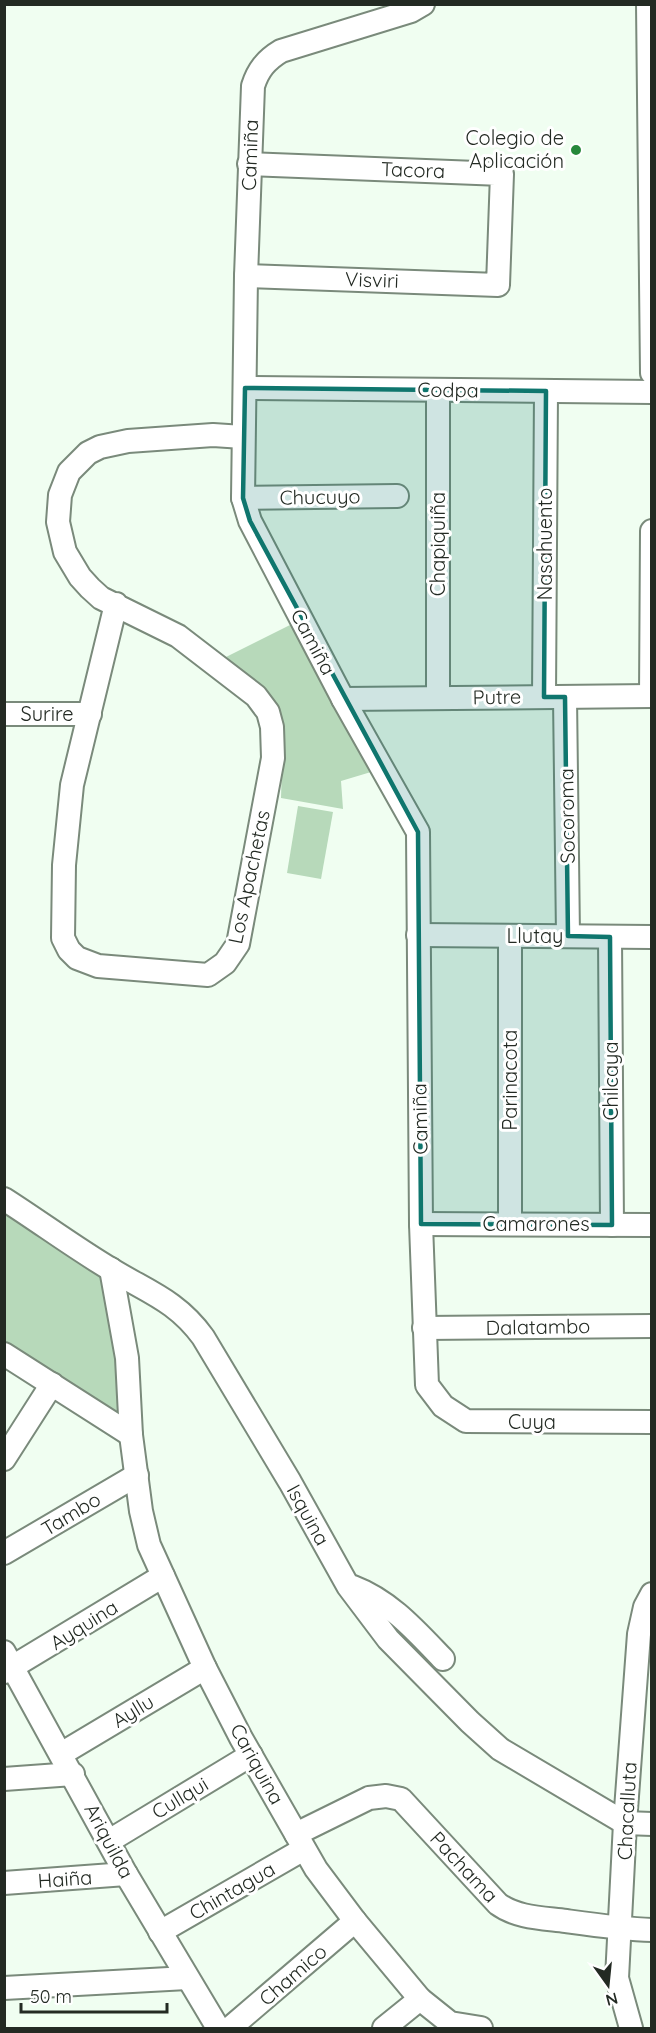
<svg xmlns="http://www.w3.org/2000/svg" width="656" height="2033" viewBox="0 0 656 2033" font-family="Quicksand,sans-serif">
  <rect width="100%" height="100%" fill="#f0fef1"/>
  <g fill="#b7d9ba">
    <path d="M296,622L371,772L341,781L343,809L281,798L283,731L222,659Z"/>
    <path d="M298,806L333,812L321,879L287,873Z"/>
    <path d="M4,1211L103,1275L113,1314L124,1420L5,1350Z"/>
  </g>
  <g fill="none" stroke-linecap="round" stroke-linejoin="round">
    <g stroke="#7a8a7b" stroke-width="26">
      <g id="minor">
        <path d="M423,4L411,11L281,51C266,60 258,70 253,86L246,276L243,498L250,521L343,699L418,832L421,1224L427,1385L443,1406L466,1421L652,1422"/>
        <path d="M648,4L652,373"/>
        <path d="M246,276L498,285L502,174L249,164"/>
        <path d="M245,388L652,392"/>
        <path d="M243,498L397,496"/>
        <path d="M116,604L72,785L64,865L63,938L69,950L77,958L98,966L208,975L225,963L238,944L273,758L272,727L268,712L256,696L178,636L101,598L90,588L80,577L65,552L58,522L60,495L69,472L88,453L100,447L128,441L213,435L243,437"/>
        <path d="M651,696L652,531"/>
        <path d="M544,697L546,391"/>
        <path d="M565,697L568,936"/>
        <path d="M438,698V390"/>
        <path d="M343,699L652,696"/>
        <path d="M4,714H90"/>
        <path d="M418,935L652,937"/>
        <path d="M510,936V1224"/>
        <path d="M610,937L612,1225"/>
        <path d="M4,1199C40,1222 75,1248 112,1270C148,1292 177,1301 203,1337L290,1482L348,1586L388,1639L470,1722L500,1749L625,1823L652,1824"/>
        <path d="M421,1224L652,1225"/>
        <path d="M111,1269L127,1358L131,1435L141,1511L149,1545L205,1668L241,1738L316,1869L355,1921L420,1999L450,2023L481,2028"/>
        <path d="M424,1328L652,1326"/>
        <path d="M4,1354L131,1435"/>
        <path d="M4,1459L52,1384"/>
        <path d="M4,1553L137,1475"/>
        <path d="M353,1587C390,1601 416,1631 443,1659"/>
        <path d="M4,1652L126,1874L218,2028"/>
        <path d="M4,1672L163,1576"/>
        <path d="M61,1754L205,1668"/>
        <path d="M4,1779L73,1774"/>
        <path d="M296,1834L369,1798L386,1796L401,1799L498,1904C517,1918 543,1918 566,1921C595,1925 623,1929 652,1930"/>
        <path d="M109,1841L251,1755"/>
        <path d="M4,1883L126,1874"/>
        <path d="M160,1932L304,1849"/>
        <path d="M4,1988L187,1978"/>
        <path d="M230,2028L355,1921"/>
        <path d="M384,2028L420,1999"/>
        <path d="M631,2028L617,1978L625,1823L639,1634L645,1607L652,1594"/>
      </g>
    </g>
    <use href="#minor" stroke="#fff" stroke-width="22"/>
  </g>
  <path fill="#0f766e" fill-opacity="0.2" stroke="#0f766e" stroke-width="4.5" stroke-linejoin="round" d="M245,388L546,391L544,697H565L568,936L610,937L612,1225L421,1224L418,832L250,521L243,498Z"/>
  <circle fill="#27883b" stroke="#fff" stroke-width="2" cx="576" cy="150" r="6"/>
  <g text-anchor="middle" stroke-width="6" stroke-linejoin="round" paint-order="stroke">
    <g font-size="20" fill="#232a23" stroke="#fff" text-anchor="end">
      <text x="564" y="145">Colegio de<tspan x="564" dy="23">Aplicación</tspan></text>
    </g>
    <g font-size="20" fill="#232a23" stroke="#fff">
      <text transform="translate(250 155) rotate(-88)" y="7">Camiña</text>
      <text transform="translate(413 170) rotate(2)" y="7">Tacora</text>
      <text transform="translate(372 280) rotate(2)" y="7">Visviri</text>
      <text transform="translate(448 390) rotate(1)" y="7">Codpa</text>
      <text transform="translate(320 497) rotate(-1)" y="7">Chucuyo</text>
      <text transform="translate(438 544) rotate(-90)" y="7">Chapiquiña</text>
      <text transform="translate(545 544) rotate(-90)" y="7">Nasahuento</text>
      <text transform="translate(313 642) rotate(62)" y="7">Camiña</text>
      <text transform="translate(497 697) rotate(-1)" y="7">Putre</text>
      <text x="47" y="721">Surire</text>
      <text transform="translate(567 816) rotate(-91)" y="7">Socoroma</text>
      <text transform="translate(249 877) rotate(-78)" y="7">Los Apachetas</text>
      <text x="535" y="943">Llutay</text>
      <text transform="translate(510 1080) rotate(-90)" y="7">Parinacota</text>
      <text transform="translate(611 1081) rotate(-90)" y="7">Chilcaya</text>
      <text transform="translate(420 1119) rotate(-91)" y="7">Camiña</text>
      <text x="536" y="1231">Camarones</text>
      <text transform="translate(538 1327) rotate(-1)" y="7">Dalatambo</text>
      <text x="532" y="1429">Cuya</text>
      <text transform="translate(71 1514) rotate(-31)" y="7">Tambo</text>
      <text transform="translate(308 1515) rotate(61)" y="7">Isquina</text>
      <text transform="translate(84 1625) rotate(-32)" y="7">Ayquina</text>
      <text transform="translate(133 1711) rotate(-31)" y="7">Ayllu</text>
      <text transform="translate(257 1764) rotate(61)" y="7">Cariquina</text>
      <text transform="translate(180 1798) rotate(-31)" y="7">Cullqui</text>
      <text transform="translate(627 1811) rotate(-87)" y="7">Chacalluta</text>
      <text transform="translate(109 1841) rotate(62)" y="7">Ariquilda</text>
      <text transform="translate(464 1867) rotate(47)" y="7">Pachama</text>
      <text transform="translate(65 1879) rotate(-4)" y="7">Haiña</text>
      <text transform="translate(232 1891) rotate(-30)" y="7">Chintagua</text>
      <text transform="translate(293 1975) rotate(-41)" y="7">Chamico</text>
    </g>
  </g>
  <rect width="656" height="2033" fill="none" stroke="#232a23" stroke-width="12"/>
  <g transform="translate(608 1985) rotate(165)" stroke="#ffffff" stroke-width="4.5" paint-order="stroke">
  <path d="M0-4.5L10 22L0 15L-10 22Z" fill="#232a23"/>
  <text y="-9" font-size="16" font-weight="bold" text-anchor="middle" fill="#232a23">N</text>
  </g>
  <path d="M21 2003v9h146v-9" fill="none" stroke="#232a23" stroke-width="3"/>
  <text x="30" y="2003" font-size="18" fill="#232a23" stroke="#ffffff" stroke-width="4.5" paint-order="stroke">50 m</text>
</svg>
